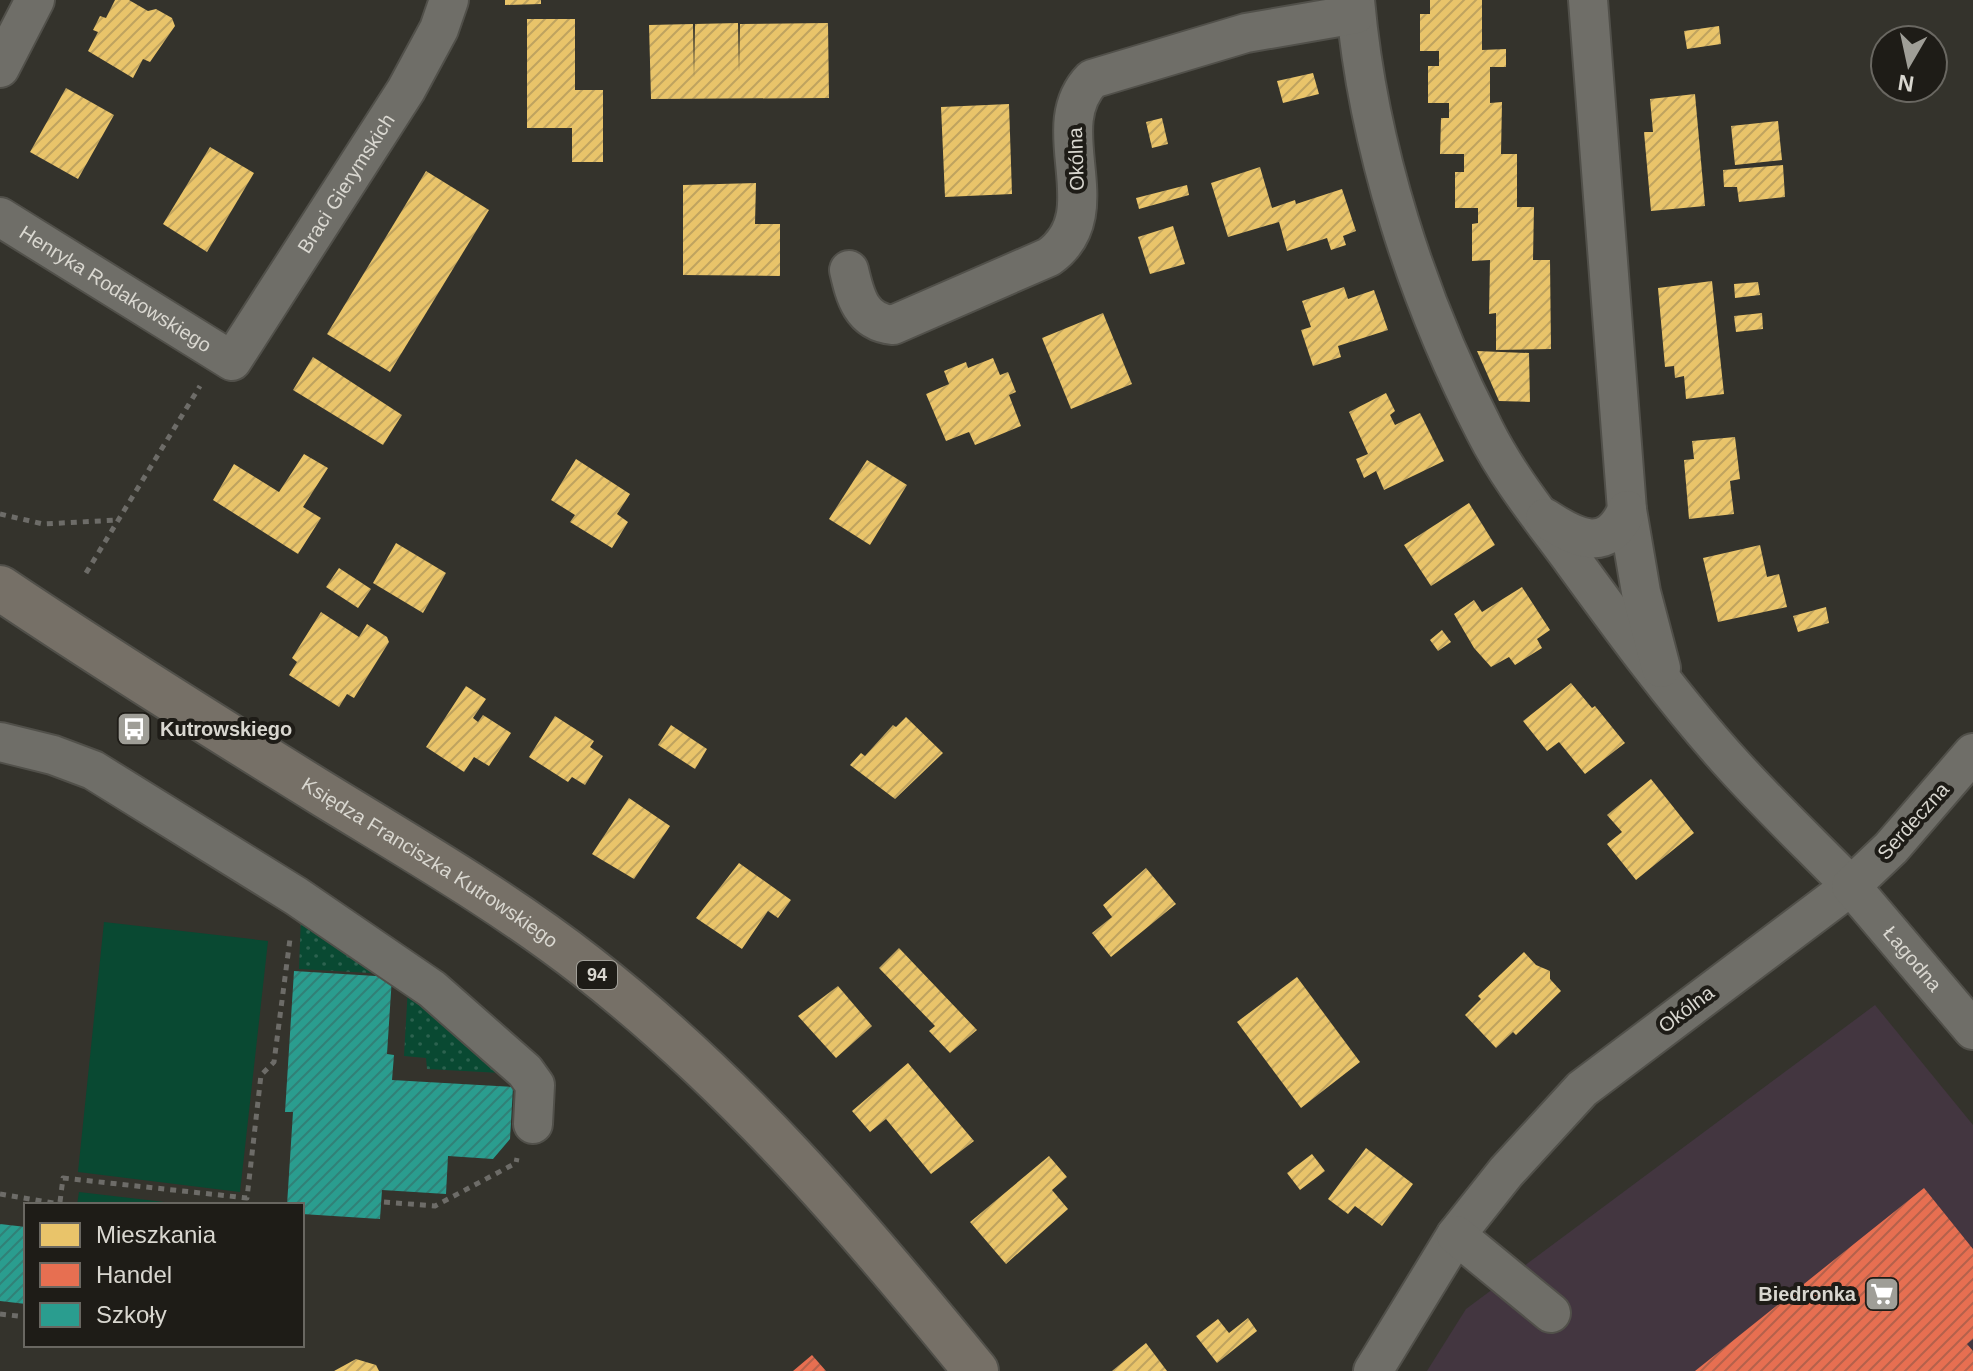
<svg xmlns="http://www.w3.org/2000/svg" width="1973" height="1371" viewBox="0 0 1973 1371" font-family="Arial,sans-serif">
  <defs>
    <pattern id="grass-dots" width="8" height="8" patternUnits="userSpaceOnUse" patternTransform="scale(2)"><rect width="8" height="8" fill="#094932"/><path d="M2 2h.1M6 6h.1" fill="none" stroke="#2c624f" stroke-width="1.8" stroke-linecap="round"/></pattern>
    <pattern id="homes-hatch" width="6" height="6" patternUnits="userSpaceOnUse" patternTransform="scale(2)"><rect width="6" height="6" fill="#e9c46a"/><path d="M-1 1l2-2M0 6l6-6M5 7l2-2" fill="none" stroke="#bfa35f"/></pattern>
    <pattern id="shops-hatch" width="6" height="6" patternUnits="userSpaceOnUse" patternTransform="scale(2)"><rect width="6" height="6" fill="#e76f51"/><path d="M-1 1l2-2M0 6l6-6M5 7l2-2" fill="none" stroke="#b5614b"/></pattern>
    <pattern id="schools-hatch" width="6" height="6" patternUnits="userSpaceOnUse" patternTransform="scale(2)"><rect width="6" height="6" fill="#2a9d8f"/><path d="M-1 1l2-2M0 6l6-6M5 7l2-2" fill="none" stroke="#318177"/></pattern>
  </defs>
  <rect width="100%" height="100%" fill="#34332c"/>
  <path fill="#433640" d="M1875,1005L1973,1125V1371H1427L1466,1309Z"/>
  <g fill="url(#grass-dots)">
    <path d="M301,917L388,974L299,969Z"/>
    <path d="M408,987L501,1073L427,1069L426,1058L404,1056Z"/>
  </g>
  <g fill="#094932">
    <path d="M104,922L268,941L240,1192L78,1172Z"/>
    <path d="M79,1192L190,1205H77Z"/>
  </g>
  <g fill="url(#homes-hatch)">
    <path d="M115,0H129L148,11L156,9L172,18L175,26L150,62L143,59L133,78L88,51L98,32L93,30L100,16L106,18Z"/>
    <path d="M505,0H541V4L505,5Z"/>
    <path d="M1430,0H1482V50L1506,49V67H1490V103L1502,102L1501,154H1517V207H1534L1533,260H1550L1551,349L1496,350V313L1489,314L1490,260L1472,261V224L1478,223V208H1455V172H1464V154H1440L1441,118H1449V103H1428V66H1439V51H1420V14H1430Z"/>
    <path d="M527,19H575V90H603V162H572V128H527Z"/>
    <path d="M738,23L739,72L740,24L828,23L829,98L651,99L649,25L693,24L694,78L695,24Z"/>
    <path d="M1719,26L1721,44L1687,49L1684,31Z"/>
    <path d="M1313,73L1319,94L1283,103L1277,81Z"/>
    <path d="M66,88L114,115L78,179L30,152Z"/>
    <path d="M1695,94L1705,206L1651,211L1644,132H1653L1650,99Z"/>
    <path d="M1009,104L1012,194L945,197L941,107Z"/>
    <path d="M1162,118L1168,144L1152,148L1146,122Z"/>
    <path d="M1778,121L1782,160L1735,165L1731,126Z"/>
    <path d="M210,147L254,173L207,252L163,224Z"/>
    <path d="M1783,165L1785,197L1739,202L1737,187H1724L1723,170Z"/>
    <path d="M1260,167L1272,208L1295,200L1296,204L1342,189L1356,231L1343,236L1346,245L1331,250L1327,238L1287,251L1279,222L1228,237L1211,183Z"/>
    <path d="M426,171L489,210L390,372L327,334Z"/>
    <path d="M756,183L755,224H780V276L683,275V185Z"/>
    <path d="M1187,185L1189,195L1139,209L1136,198Z"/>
    <path d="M1173,226L1185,264L1150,274L1138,237Z"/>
    <path d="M1712,281L1724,394L1686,399L1684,376L1675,378L1674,366L1665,367L1658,288Z"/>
    <path d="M1758,282L1760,295L1735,298L1734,284Z"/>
    <path d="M1344,287L1348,299L1374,290L1388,330L1338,346L1341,357L1313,366L1301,330L1311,327L1302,301Z"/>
    <path d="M1103,313L1132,384L1071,409L1042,338Z"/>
    <path d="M1762,313L1763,329L1736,332L1734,316Z"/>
    <path d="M1477,351L1529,353L1530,402L1499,401Z"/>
    <path d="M313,357L402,415L383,445L293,390Z"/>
    <path d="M993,358L1000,375L1008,372L1016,392L1009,395L1021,426L975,445L969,432L946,441L926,394L949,384L944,371L966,362L968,368Z"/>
    <path d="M1386,393L1395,411L1390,415L1395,425L1420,413L1444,461L1384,490L1376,471L1364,478L1356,459L1368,454L1349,412Z"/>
    <path d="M1735,437L1740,479L1730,481L1734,514L1689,519L1684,460L1694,459L1692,441Z"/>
    <path d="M304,454L328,468L303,507L321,518L298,554L213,500L234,464L279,492Z"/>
    <path d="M576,459L630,494L617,514L628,522L612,548L570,522L575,515L551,500Z"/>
    <path d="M867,460L907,485L870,545L829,519Z"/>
    <path d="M1469,503L1495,545L1431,586L1404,545Z"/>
    <path d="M396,543L446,573L423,613L373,583Z"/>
    <path d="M1760,545L1767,577L1779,574L1787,607L1718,622L1703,558Z"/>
    <path d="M339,568L371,589L358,608L326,587Z"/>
    <path d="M1522,587L1550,630L1537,639L1542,648L1515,665L1509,657L1491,667L1474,648L1454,614L1474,600L1482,612Z"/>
    <path d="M1826,607L1829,623L1798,632L1793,616Z"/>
    <path d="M321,612L359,637L367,624L387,637L389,642L354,698L347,694L339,707L289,675L297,662L292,658Z"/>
    <path d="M1442,630L1451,642L1438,651L1430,640Z"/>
    <path d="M1571,683L1592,708L1595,706L1625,743L1585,774L1559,742L1547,751L1523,721Z"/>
    <path d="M466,686L486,699L473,718L478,722L483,715L511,733L489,766L474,757L464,772L426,747Z"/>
    <path d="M555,716L594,741L590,747L603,756L585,785L572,777L568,782L529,757Z"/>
    <path d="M906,717L943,753L895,799L850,765L861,753L865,756L893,725L896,727Z"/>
    <path d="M671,725L707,749L695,769L658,745Z"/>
    <path d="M1651,779L1694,833L1636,880L1607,844L1622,832L1607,815Z"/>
    <path d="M629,798L670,826L634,879L592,854Z"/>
    <path d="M739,863L791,900L778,918L768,911L742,949L696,918Z"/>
    <path d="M1146,868L1176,904L1111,957L1092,933L1112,917L1103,905Z"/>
    <path d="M899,948L977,1030L950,1053L929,1031L935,1026L879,968Z"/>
    <path d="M1524,952L1536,965L1550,971V979L1561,991L1516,1035L1513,1032L1496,1048L1465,1015L1481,999L1478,996Z"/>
    <path d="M1297,977L1360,1062L1301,1108L1237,1022Z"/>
    <path d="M838,986L872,1026L836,1058L798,1016Z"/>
    <path d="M908,1063L974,1141L931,1174L886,1119L870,1132L852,1111Z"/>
    <path d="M1366,1148L1413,1184L1382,1226L1355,1206L1348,1214L1328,1199Z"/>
    <path d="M1312,1154L1325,1171L1300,1190L1287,1173Z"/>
    <path d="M1049,1156L1067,1177L1052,1190L1068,1209L1006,1264L970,1222Z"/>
    <path d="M1248,1318L1257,1331L1217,1363L1196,1336L1218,1319L1229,1333Z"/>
    <path d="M1146,1343L1167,1371H1112Z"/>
    <path d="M356,1359L376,1365L379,1371H334Z"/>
  </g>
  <g fill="url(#shops-hatch)">
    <path d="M1924,1188L1973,1249V1339L1967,1344L1973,1351V1371H1695Z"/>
    <path d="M812,1355L826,1371H793Z"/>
  </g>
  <g fill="url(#schools-hatch)">
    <path d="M294,971L392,977L387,1054L394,1055L392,1080L513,1087L510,1139L493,1159L448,1156L446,1194L382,1190L380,1219L302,1214V1205H287L293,1112H285Z"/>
    <path d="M0,1224L26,1227V1304L0,1301Z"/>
  </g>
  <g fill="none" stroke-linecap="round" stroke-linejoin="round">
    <g stroke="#51504a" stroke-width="42">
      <g id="minor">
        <path d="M1355,0C1368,148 1417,299 1485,431C1508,477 1543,520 1573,561C1624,631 1675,701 1733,765C1771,807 1812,846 1851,886L1582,1089L1506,1172L1456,1235L1373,1371"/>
        <path d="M1588,0L1627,510L1641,592L1661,668"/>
        <path d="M0,68L35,0"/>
        <path id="s1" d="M0,217L232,361L406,90L439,29L449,0"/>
        <path d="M849,270C855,296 861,322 893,325L1049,257C1112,212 1043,129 1092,79L1246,33L1356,14"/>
        <path d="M1545,518C1577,539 1607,554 1627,510"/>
        <path d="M0,742L53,755L93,770L296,896L432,989L525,1071L535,1085L533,1124"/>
        <path id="s2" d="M1973,753L1891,848L1851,886L1973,1030"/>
        <path d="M1456,1235L1551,1313"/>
      </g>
    </g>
    <g stroke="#51504a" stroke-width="48">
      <g id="major">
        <path id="s3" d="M0,588C107,660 216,728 326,796C414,850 504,902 586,966C735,1082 857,1225 976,1371"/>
      </g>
    </g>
    <g stroke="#6d6c68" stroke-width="5" stroke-dasharray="6 6" stroke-linecap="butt">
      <path d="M0,514L43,524L118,520"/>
      <path d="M86,573L200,386"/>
      <path d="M0,1194L60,1204"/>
      <path d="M60,1202L63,1178L247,1198L261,1075L274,1062L290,939"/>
      <path d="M384,1202L435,1206L516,1163L517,1158"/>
      <path d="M0,1314L26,1317"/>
    </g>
    <use href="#minor" stroke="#6f6e68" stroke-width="38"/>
    <use href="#major" stroke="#767067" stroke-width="44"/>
  </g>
  <defs>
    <g id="bus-square" transform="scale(1.8)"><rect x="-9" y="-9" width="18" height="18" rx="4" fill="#9f9e97" stroke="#1e1c17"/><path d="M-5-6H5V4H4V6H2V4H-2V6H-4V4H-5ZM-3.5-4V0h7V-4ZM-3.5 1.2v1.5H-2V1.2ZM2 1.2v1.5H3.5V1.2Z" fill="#fff"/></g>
    <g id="supermarket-square" transform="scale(1.8)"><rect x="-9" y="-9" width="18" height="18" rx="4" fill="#9f9e97" stroke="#1e1c17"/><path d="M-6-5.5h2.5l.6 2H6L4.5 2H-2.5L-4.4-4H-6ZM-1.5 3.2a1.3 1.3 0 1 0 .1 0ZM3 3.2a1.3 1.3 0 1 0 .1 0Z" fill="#fff"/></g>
  </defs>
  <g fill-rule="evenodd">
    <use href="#bus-square" x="134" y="729"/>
    <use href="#supermarket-square" x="1882" y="1294"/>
  </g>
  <g text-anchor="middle" stroke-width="8" stroke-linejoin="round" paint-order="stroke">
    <rect fill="#1e1c17" stroke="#a19f98" stroke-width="2" x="577" y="961" width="40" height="28" rx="6"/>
    <g font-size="18" font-weight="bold" fill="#d9d7d0">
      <text x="597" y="981">94</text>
    </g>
    <g font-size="20" fill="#d9d7d0" stroke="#1e1c17">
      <text transform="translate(1076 159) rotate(-92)" y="7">Okólna</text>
      <text dy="7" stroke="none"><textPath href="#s1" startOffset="484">Braci Gierymskich</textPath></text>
      <text dy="7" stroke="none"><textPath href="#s1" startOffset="136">Henryka Rodakowskiego</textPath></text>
      <text transform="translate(1913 821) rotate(-48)" y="7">Serdeczna</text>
      <text dy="7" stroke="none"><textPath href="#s3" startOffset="510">Księdza Franciszka Kutrowskiego</textPath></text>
      <text dy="7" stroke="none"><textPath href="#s2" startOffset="276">Łagodna</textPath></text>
      <text transform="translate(1686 1009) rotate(-37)" y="7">Okólna</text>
    </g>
    <g font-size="20" font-weight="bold" fill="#d9d7d0" stroke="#1e1c17" text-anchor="start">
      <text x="160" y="736">Kutrowskiego</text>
      <text x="1856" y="1301" text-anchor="end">Biedronka</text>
    </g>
  </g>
  <rect x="24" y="1203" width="280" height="144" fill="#1e1c17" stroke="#696761" stroke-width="2"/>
  <rect x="40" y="1223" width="40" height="24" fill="#e9c46a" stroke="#696761" stroke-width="2"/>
  <text x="96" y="1243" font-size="24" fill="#d9d7d0">Mieszkania</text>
  <rect x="40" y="1263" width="40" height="24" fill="#e76f51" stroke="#696761" stroke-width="2"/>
  <text x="96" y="1283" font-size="24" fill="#d9d7d0">Handel</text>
  <rect x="40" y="1303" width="40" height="24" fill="#2a9d8f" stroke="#696761" stroke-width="2"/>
  <text x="96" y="1323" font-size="24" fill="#d9d7d0">Szkoły</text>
  <g transform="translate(1909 64) rotate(189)"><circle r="38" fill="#1e1c17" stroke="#696761" stroke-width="2"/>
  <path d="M0-6L14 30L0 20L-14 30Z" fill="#9f9e97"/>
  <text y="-12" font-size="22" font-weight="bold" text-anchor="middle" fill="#d9d7d0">N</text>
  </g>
</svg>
